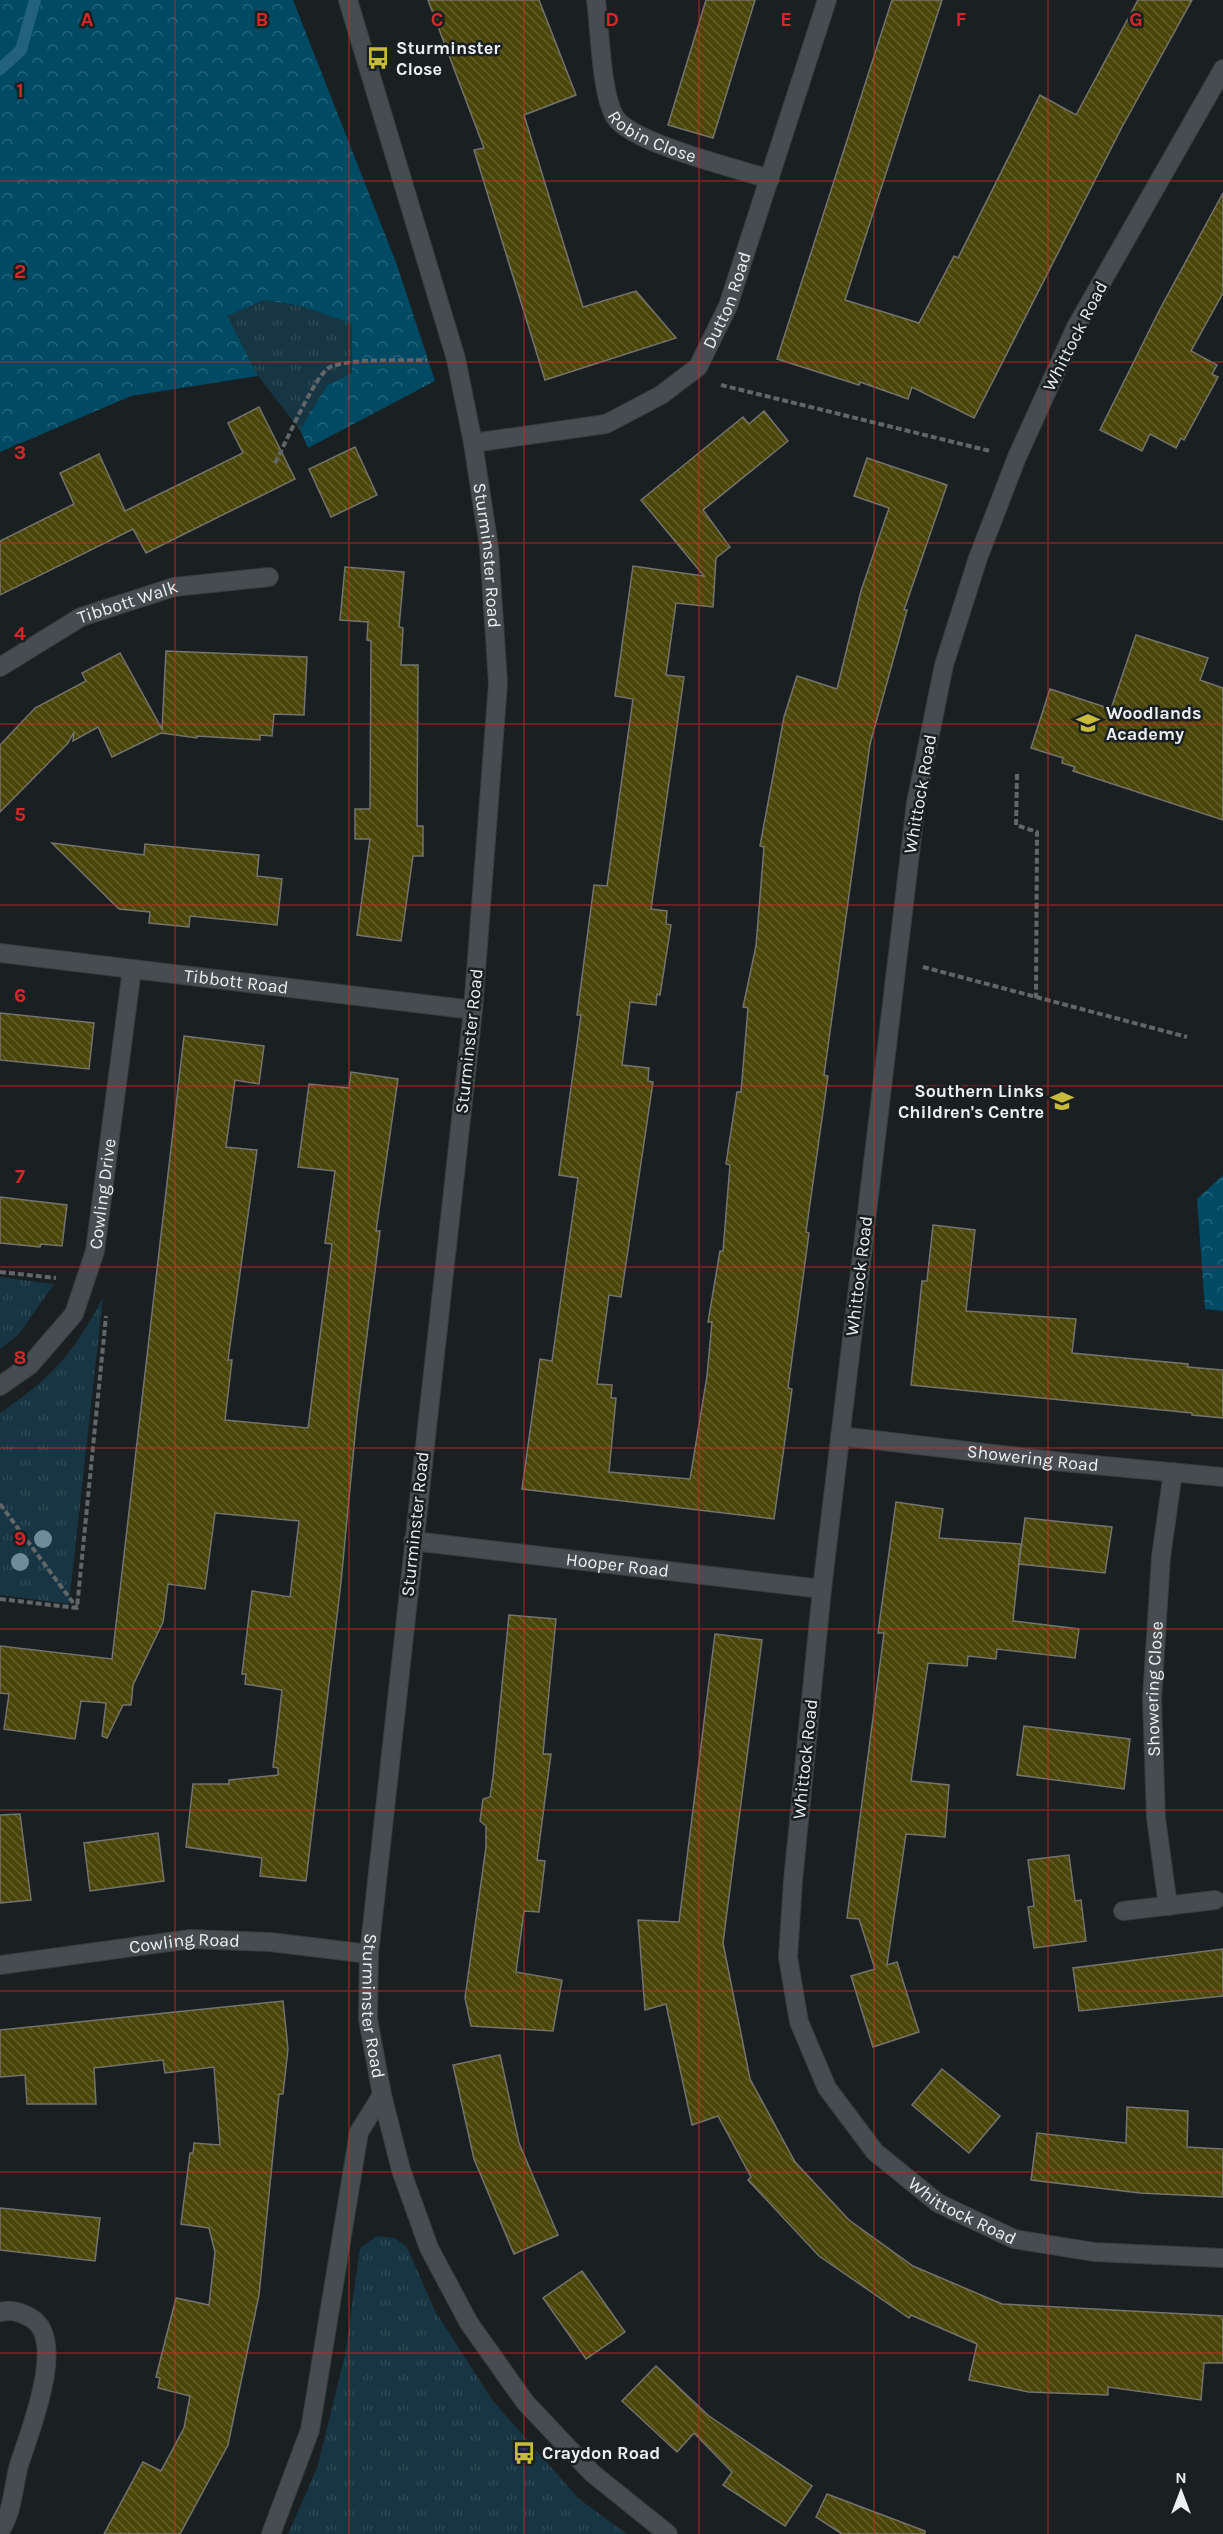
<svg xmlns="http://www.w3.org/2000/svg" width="1223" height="2534" viewBox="0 0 1223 2534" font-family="Karla,sans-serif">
  <defs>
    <pattern id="grass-tufts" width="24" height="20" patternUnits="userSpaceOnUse" patternTransform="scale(1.5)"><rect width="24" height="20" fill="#173542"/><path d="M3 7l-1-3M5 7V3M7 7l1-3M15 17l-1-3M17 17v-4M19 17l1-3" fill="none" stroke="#2e4954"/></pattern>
    <pattern id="forest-crowns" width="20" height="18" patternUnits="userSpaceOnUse" patternTransform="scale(1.5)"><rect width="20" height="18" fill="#004a64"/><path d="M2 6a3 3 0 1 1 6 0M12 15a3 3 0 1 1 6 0" fill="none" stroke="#25647b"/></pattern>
    <pattern id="building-back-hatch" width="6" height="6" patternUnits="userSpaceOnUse" patternTransform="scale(1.5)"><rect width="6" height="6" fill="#4a4508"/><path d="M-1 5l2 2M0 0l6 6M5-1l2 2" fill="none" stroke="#64602c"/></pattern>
  </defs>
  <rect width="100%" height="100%" fill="#1a1f22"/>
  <g fill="url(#grass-tufts)">
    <path d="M264,300L301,306L352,324V373L327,385L300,430L258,376L226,316Z"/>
    <path d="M0,1277L54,1284L19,1334L0,1349Z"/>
    <path d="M103,1297L69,1604L0,1595V1413C52,1378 74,1353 103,1297Z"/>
    <path d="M377,2236L395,2238L407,2247L435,2311L493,2401L578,2498L627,2534H288L317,2468L345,2355L360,2248Z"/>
  </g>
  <g fill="url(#forest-crowns)">
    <path d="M0,0H293L397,265L435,381L308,448L300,430L327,385L352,373V324L301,306L264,300L227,316L258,376L131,396L0,452Z"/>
    <path d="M1223,1175V1311L1205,1309L1197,1199Z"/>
  </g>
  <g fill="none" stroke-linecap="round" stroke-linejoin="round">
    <path stroke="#23627d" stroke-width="12" d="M0,69L21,50L35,0"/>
  </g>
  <g fill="url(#building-back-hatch)" stroke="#74736d" stroke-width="1.5">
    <path d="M428,0H539L576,95L524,115L583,307L636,291L676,338L545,380L474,150L484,148Z"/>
    <path d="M706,0H755L713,138L668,125Z"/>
    <path d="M892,0H942L845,300L919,323L954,256L958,258L1040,95L1076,115L1138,0H1192L1122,127L974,418L912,387L908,399L860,382L859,385L777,359Z"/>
    <path d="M1223,193V293L1191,351L1217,365L1212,374L1218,377L1184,440L1181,438L1176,448L1150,434L1142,451L1100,430L1160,309Z"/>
    <path d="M259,407L295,479L146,553L133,529L0,595V541L74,504L60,473L99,454L125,511L243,453L228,423Z"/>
    <path d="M764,411L788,441L703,510L730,547L716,558L713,607L676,603L666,675L684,677L651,909L667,911L666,924L671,925L660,995L657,994L656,1005L630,1002L622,1065L649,1068L648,1081L653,1082L621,1297L609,1295L597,1384L612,1385L611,1398H616L609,1472L690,1479L707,1376L712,1322H708L720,1251H723L730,1165L726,1164L737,1092H741L748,1008L743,1007L756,946L764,847L760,846L784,717L797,676L837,689L861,591L889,508L854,496L867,458L947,485L904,610H907L870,744L824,1075L828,1076L806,1232L809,1233L788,1388L792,1389L774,1519L522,1489L540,1359L552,1361L578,1178L559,1175L581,1015H577L594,885L607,886L633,699L615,696L633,566L704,576L641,500L743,417L749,424Z"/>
    <path d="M355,447L377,495L331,517L309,469Z"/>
    <path d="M345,567L404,572L399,627L403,628L401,665H418L417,826H423V856H413L401,941L357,935L370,839H355V809H370L371,641L367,640L368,622L340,620Z"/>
    <path d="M1136,635L1208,658L1200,680L1223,688V820L1073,771L1075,767L1062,763L1063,758L1031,748L1050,689L1111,709Z"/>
    <path d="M166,651L307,657L304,715L274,714L272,736L260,735V740L197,736V738L161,733L112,757L98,727L73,741L74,732L68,743L0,812V745L35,708L86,681L82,673L120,653L162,729Z"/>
    <path d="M52,843L144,855L145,844L259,855L257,876L282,879L277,925L190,916L189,927L149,923L150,912L119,909Z"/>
    <path d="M0,1013L94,1023L89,1069L0,1060Z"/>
    <path d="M184,1036L264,1046L259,1084L235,1080L226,1147L257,1150L228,1360H232L225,1420L308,1428L332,1244L325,1243L335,1171L298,1167L309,1084L349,1088L351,1072L398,1079L376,1231H380L357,1415L341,1582L306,1881L260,1876L262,1858L186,1847L193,1784H229V1780L278,1775V1768L273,1767L282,1690L245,1684L246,1674H242L252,1591L290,1597L299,1521L215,1513L205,1589L168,1584L163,1622L133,1685L131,1705H123L107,1738L102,1736L106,1703L81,1701L75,1739L4,1729L9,1694L0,1693V1646L112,1659Z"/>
    <path d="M0,1197L67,1205L62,1246L41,1244L40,1247L0,1243Z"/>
    <path d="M933,1225L975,1230L966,1311L1076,1319L1072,1353L1188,1364V1367L1223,1370V1418L1192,1415V1413L911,1385L922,1281H927Z"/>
    <path d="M896,1502L943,1509L939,1538L1021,1544L1013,1621L1079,1629L1075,1658L997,1649L996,1659L968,1656L967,1666L928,1663L911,1781L949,1785L945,1837L906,1834L887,1965L897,1962L919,2032L873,2047L851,1976L875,1969L859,1919L847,1918L884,1633H878Z"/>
    <path d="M1025,1518L1112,1527L1105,1573L1019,1564Z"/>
    <path d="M509,1615L556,1619L543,1754H551L537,1860L545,1861L539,1912L524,1911L516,1972L562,1980L553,2031L471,2026L465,1998L486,1847V1826L480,1821L483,1799L490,1797L493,1777Z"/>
    <path d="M715,1634L762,1640L723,1943L750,2079L795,2162L849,2220L913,2266L1002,2304L1223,2316V2363H1204L1201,2400L1108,2387V2395L1029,2392L969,2380L977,2344L911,2315L909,2318L819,2256L748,2180L751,2177L718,2116L692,2125L666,2004L645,2010L638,1920L679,1922Z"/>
    <path d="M1024,1726L1130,1739L1124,1789L1017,1775Z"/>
    <path d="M20,1814L31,1900L0,1903V1815Z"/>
    <path d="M158,1833L164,1881L90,1891L84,1843Z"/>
    <path d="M1069,1855L1075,1901L1081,1900L1086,1941L1034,1948L1028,1907L1034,1906L1028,1860Z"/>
    <path d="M1223,1949V1996L1079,2011L1073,1968Z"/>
    <path d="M283,2001L288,2049L283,2094H279L259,2295L228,2445L180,2534H104L143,2462L161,2471L184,2428L190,2396L158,2388L160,2378L156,2377L176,2298L209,2305L215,2252L209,2228L181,2224L190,2153H193L194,2143L220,2145L214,2067L165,2073L163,2060L94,2068L96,2104H27L25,2075L0,2077V2030Z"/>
    <path d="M500,2055L519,2143L558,2235L514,2254L474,2159L453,2065Z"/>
    <path d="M942,2069L1000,2116L969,2153L912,2105Z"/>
    <path d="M1127,2107L1188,2111L1187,2147L1223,2149V2197L1140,2193L1031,2180L1037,2133L1126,2143Z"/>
    <path d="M0,2208L100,2218L95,2261L0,2250Z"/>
    <path d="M582,2271L625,2332L586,2359L543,2298Z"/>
    <path d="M656,2366L709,2416L812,2486L785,2526L723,2485L732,2472L694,2433L677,2452L622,2401Z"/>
    <path d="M827,2494L925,2531V2534H842L816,2517Z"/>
  </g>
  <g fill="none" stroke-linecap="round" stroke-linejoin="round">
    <g stroke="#383c3e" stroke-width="20">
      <g id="service">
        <path id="s1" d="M596,0C600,29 601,94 615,117C631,143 738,169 770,179"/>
        <path d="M0,2312C11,2309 21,2312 31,2318C68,2339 29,2433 19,2465C13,2487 13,2512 0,2531"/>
      </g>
    </g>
    <g stroke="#383c3e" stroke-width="20">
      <g id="minor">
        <path id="s2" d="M1223,69L1076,327L1017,457L978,558L944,665L916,803L822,1589L793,1881L788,1957L799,2022L827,2088L875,2152L938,2203L1014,2239L1094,2252L1223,2258"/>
        <path id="s3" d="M473,443L606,424L661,395L698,367L728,306L827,0"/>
        <path id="s4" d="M0,667L81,617L174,587L269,577"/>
        <path id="s5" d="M0,953L473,1010"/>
        <path id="s6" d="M0,1386L30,1365L74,1314L95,1251L132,969"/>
        <path id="s7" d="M840,1436L1063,1462L1223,1477"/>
        <path id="s8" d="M413,1541L822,1589"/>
        <path id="s9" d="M1168,1906L1156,1818L1152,1699L1161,1557L1173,1472"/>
        <path d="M1123,1911L1215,1900"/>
        <path id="s10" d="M0,1965L191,1939L270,1942L369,1954"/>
        <path d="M271,2534L310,2430L359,2132L382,2095"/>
      </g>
    </g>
    <g stroke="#383c3e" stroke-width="20">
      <g id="tertiary">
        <path id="s11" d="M348,0L456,359L473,443L489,547L498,683L473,1010L369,1954L368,2019L382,2095L401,2170L429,2248L469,2323L525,2402L592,2473L668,2534"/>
      </g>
    </g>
    <g stroke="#616669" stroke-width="4" stroke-dasharray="6 3" stroke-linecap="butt">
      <path d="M721,385L990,451"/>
      <path d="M275,463C285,445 315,374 330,367C352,358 403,361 427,360"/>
      <path d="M1017,774L1016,825L1037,832L1036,998"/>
      <path d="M923,967L1187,1037"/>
      <path d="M0,1272L56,1278"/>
      <path d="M0,1504L77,1608"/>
      <path d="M0,1599L77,1608L106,1316"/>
    </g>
    <use href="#service" stroke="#464c4f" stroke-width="18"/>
    <use href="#minor" stroke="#464c4f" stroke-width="18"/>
    <use href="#tertiary" stroke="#464c4f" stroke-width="18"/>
  </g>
  <g fill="#6e8c9b">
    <circle cx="43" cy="1539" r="9"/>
    <circle cx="20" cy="1562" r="9"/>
  </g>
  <path fill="none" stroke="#d62828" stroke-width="1.5" stroke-opacity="0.55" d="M175,0V2534M349,0V2534M524,0V2534M699,0V2534M874,0V2534M1048,0V2534M0,181H1223M0,362H1223M0,543H1223M0,724H1223M0,905H1223M0,1086H1223M0,1267H1223M0,1448H1223M0,1629H1223M0,1810H1223M0,1991H1223M0,2172H1223M0,2353H1223"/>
  <defs>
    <g id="bus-bare" transform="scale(1.8)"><path d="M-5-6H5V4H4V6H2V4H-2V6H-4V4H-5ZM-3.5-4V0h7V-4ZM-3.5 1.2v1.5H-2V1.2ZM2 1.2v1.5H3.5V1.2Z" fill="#c7bb3c" stroke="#1a1f22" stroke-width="2.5" paint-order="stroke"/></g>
    <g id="school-bare" transform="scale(1.8)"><path d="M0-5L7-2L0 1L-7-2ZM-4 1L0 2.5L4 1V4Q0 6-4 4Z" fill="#c7bb3c" stroke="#1a1f22" stroke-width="2.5" paint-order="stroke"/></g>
  </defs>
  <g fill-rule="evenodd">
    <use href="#bus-bare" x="378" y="58"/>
    <use href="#school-bare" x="1088" y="723"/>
    <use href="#school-bare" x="1062" y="1101"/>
    <use href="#bus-bare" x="524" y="2453"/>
  </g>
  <g text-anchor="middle" stroke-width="5" stroke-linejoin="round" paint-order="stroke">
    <g font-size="18" font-weight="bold" fill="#ecf0f2" stroke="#1a1f22" text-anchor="start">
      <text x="396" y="54">Sturminster<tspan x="396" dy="21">Close</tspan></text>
      <text x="1106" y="719">Woodlands<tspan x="1106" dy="21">Academy</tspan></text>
      <text x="1044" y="1097" text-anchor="end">Southern Links<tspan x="1044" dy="21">Children's Centre</tspan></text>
      <text x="542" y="2459">Craydon Road</text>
    </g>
    <g font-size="18" fill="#ecf0f2" stroke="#1a1f22">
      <text dy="6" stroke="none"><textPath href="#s1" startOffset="162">Robin Close</textPath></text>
      <text dy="6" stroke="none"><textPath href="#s3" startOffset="316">Dutton Road</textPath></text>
      <text transform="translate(1075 336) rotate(-63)" y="6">Whittock Road</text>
      <text dy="6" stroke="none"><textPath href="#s11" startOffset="574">Sturminster Road</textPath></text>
      <text dy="6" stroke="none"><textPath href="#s4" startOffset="144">Tibbott Walk</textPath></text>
      <text transform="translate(920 794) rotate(-80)" y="6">Whittock Road</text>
      <text dy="6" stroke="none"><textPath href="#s5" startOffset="238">Tibbott Road</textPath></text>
      <text transform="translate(469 1041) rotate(-84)" y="6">Sturminster Road</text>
      <text dy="6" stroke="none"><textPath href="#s6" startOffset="228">Cowling Drive</textPath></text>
      <text transform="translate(859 1276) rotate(-83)" y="6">Whittock Road</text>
      <text dy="6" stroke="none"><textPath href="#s7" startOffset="194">Showering Road</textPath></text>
      <text transform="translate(415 1524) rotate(-84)" y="6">Sturminster Road</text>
      <text dy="6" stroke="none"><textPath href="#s8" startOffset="206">Hooper Road</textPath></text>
      <text dy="6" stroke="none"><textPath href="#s9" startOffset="218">Showering Close</textPath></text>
      <text transform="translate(805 1759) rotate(-84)" y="6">Whittock Road</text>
      <text dy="6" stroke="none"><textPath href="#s10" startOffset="186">Cowling Road</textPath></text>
      <text dy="6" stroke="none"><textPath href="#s11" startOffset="2032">Sturminster Road</textPath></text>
      <text dy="6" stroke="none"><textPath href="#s2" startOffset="2286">Whittock Road</textPath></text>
    </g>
  </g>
  <g font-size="20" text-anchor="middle" font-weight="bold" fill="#d62828" stroke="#1a1f22" stroke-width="5" stroke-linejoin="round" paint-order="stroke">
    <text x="87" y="26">A</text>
    <text x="262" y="26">B</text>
    <text x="437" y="26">C</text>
    <text x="612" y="26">D</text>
    <text x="786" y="26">E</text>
    <text x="961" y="26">F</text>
    <text x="1136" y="26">G</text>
    <text x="20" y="97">1</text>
    <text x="20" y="278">2</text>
    <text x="20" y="459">3</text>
    <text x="20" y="640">4</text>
    <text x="20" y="821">5</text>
    <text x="20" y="1002">6</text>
    <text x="20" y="1183">7</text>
    <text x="20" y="1364">8</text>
    <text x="20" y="1545">9</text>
  </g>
  <g transform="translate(1181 2492)" stroke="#1a1f22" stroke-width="4.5" paint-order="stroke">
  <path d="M0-4.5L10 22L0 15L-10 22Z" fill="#ecf0f2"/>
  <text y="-9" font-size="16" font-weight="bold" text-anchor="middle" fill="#ecf0f2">N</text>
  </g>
</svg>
